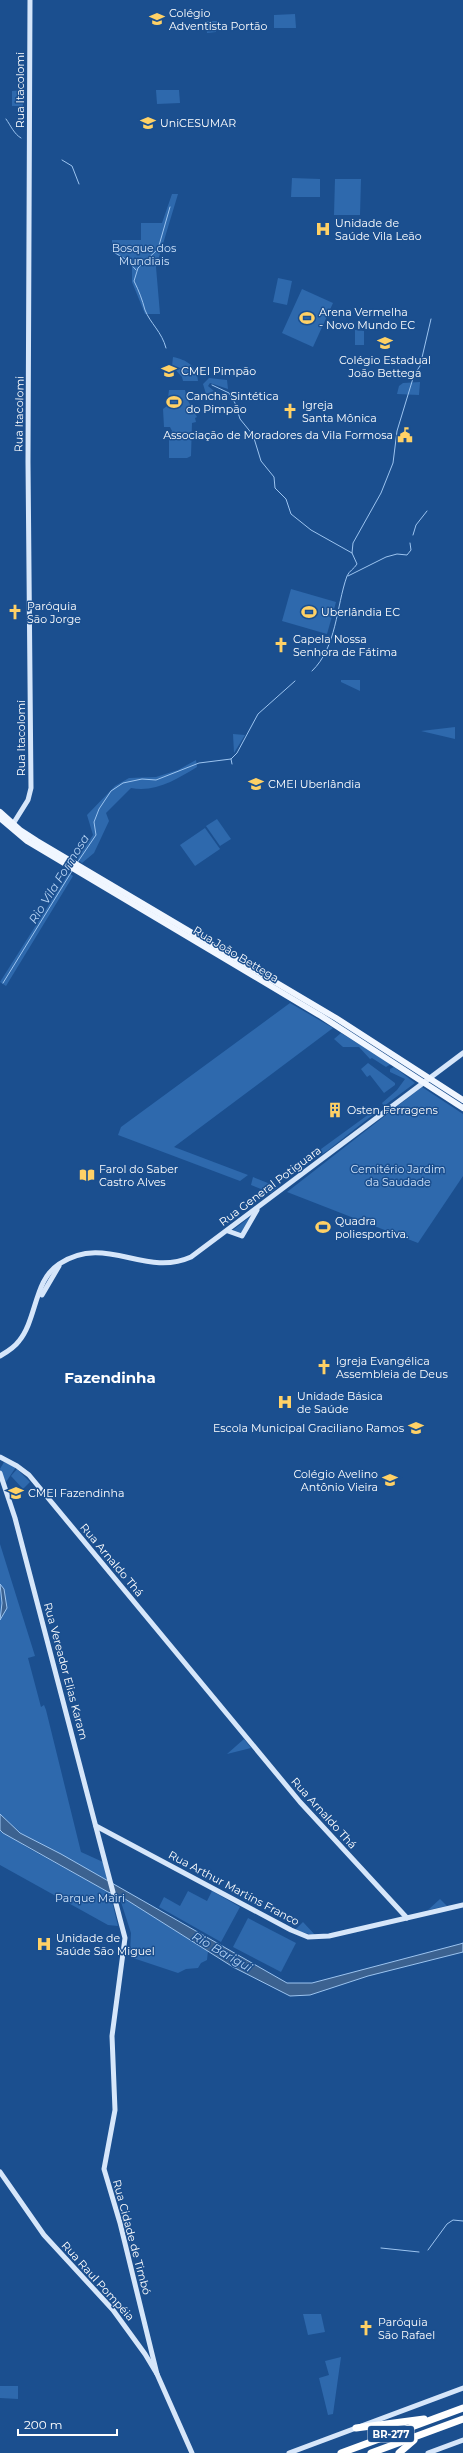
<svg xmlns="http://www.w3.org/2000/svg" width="463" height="2453" viewBox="0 0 463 2453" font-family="Montserrat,sans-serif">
  <rect width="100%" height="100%" fill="#1b4f8f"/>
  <g fill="#2e69ad">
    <path d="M295,14L296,28H274V15Z"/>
    <path d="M206,21H217L216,32L207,33Z"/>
    <path d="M23,90V106H12V91Z"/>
    <path d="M156,90H179L180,103L157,104Z"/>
    <path d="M292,178L320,179V197H291Z"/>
    <path d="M335,179H361L360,215H334Z"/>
    <path d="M172,194H178L156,267L160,314H145L132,282V263L112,252V240H141V223H162Z"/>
    <path d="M278,278L292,281L287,305L273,302Z"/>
    <path d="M302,289L333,303L313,347L282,333Z"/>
    <path d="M355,330L364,331V345H355Z"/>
    <path d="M173,357C187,360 197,366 198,381H183L182,377L172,366Z"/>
    <path d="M209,378L227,380L228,389L210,383L208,386L214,391L206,394L203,384Z"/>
    <path d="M403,383L420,382L419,395L397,394L399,386Z"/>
    <path d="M169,390H185L187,399L197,417L195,418L196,422L192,423L191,456L187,458H169V436L172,431L170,427H164L163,409L167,406Z"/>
    <path d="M291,589L336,602L327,634L282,621Z"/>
    <path d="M341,680H360V691L341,682Z"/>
    <path d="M455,727V739L421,731Z"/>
    <path d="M233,734L245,735L234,753Z"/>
    <path d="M196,760L197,767C177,779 155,793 131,788L106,813L109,821L94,853L82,863L77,859L93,835L87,815L115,786L129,778L156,777L178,770Z"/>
    <path d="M217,819L231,839L220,846L206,826Z"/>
    <path d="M205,828L220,849L195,866L180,845Z"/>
    <path d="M69,873L73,876L6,986L0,982Z"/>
    <path d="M290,1003L333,1028L174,1147L248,1175L240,1181L118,1135L121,1127Z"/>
    <path d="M341,1033L391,1064L386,1067L372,1058L370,1059L359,1047H343L334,1039Z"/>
    <path d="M368,1063L395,1083V1085L384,1093L370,1075L367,1077L361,1069Z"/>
    <path d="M394,1067L415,1083L384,1106L382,1103L397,1090L405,1079L390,1072V1069Z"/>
    <path d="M422,1087L463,1114V1176L418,1243L287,1192Z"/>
    <path d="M376,1109L379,1110L327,1151L322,1154L321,1149Z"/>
    <path d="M253,1177L278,1187L271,1193L251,1185Z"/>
    <path d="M250,1217L241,1233L233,1230Z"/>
    <path d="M4,1462L16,1467L6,1482L0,1469Z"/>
    <path d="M17,1469L30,1482L23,1489L11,1476Z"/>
    <path d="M0,1544L35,1656L28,1658L41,1707L44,1705L46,1710L81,1852L103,1862L109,1881L20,1833L0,1814Z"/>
    <path d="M244,1739L251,1748L227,1754Z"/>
    <path d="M0,1830L28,1848L110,1893L118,1926L108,1925L0,1865Z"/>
    <path d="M188,1891L207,1901L212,1891L240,1907L221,1942L159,1907L164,1897L180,1906Z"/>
    <path d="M122,1897L208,1951L207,1960L201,1963L198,1968L186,1969L178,1973L133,1958L130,1953L131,1933L121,1902Z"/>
    <path d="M440,1899L447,1906L428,1910Z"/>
    <path d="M248,1918L296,1943L281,1972L233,1947Z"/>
    <path d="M303,1922L316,1936L295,1930Z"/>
    <path d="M303,2314H321L325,2332L308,2335Z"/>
    <path d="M341,2357L333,2414L328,2415L319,2378L329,2375L325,2361Z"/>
    <path d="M0,2386H18V2399L0,2398Z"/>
  </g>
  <g fill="#3c6290" stroke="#9cc4f0">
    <path d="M0,1584L4,1589L7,1608L0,1620L2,1603Z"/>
    <path d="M0,1814L20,1833L61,1854L287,1983H312L460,1944L463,1943V1952L368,1976L310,1995L290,1996L233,1967L122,1897L108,1892L3,1833L0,1830Z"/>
  </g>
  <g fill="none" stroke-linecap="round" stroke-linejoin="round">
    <g stroke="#9cc4f0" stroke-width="1">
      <path d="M6,119C11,126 14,134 21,138"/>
      <path d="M62,160L72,166L79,184"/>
      <path d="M112,251L127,260L136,270"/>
      <path d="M166,348C162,332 150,323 145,310C142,299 139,291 134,281L138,268L158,249L170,207"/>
      <path d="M212,385L229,393L235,403L240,419L253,435L261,461L274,477L275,488L286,499L291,514L311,530L352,553"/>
      <path d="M413,535L416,525L427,511"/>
      <path d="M348,576L386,557L397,554L407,555L411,550L410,543"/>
      <path d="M312,671C337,647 336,607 347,576C349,571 354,569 357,564L352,553L353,543L381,493L393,463L397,431L414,375L420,366L431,319"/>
      <path d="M231,759L232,764"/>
      <path d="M77,863L96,835L94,822L99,809L111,791L123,783L142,779L156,780L199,763L231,759L237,753L258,714L295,681"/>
      <path d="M3,983L72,871"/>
      <path d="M381,2248L419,2252"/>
      <path d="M428,2250L447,2224L453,2220L463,2221"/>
    </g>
    <g stroke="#d6e6fa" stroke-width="5">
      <path d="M13,824L28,800L31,788L28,462L30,0"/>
      <path d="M228,1231L242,1236L257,1210"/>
      <path d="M42,1295L59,1266"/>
      <path d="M0,1356C7,1352 14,1348 19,1341C37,1319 34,1280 59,1264C106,1233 144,1278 191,1257L463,1053"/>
      <path d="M0,1457L17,1466L29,1475L300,1802L407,1918"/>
      <path d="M0,1473L15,1518L125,1938L112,2036L115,2110L104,2169L120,2223L157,2374"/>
      <path d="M96,1826L291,1930L308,1937L329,1936L463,1905"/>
      <path d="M0,2172L44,2235L113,2310L145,2354L157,2374L192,2453"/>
      <path d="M289,2453L463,2388"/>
      <path d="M428,2453L463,2440"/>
    </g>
    <g stroke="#f0f6ff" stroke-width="6">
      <path d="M0,812L20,830L37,841L336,1018L463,1100"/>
      <path d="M0,818L27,841L321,1016L463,1108"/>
    </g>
    <g stroke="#fff" stroke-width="7">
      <path d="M356,2428L424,2419"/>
      <path d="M341,2453L463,2408"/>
      <path d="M371,2453L463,2419"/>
      <path d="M399,2453L414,2440"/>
    </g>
  </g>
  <defs>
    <g id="school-bare" transform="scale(1.2)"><path d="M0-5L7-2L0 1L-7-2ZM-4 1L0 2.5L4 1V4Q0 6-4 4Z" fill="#ffd166" stroke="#1b4f8f" stroke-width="2.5" paint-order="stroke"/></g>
    <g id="university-bare" transform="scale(1.2)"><path d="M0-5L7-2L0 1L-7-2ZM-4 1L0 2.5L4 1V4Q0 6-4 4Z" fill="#ffd166" stroke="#1b4f8f" stroke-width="2.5" paint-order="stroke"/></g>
    <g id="hospital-bare" transform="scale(1.2)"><path d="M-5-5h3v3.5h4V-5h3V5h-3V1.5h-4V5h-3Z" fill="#ffd166" stroke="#1b4f8f" stroke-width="2.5" paint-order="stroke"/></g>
    <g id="stadium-bare" transform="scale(1.2)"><path d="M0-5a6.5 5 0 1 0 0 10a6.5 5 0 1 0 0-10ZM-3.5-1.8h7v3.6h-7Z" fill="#ffd166" stroke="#1b4f8f" stroke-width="2.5" paint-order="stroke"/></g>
    <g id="church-bare" transform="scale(1.2)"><path d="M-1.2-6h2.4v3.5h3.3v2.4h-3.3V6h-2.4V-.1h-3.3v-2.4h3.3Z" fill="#ffd166" stroke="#1b4f8f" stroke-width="2.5" paint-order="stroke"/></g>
    <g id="civic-bare" transform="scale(1.2)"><path d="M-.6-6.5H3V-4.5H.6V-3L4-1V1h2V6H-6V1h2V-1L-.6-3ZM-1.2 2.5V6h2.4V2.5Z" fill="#ffd166" stroke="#1b4f8f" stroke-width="2.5" paint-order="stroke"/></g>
    <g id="building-bare" transform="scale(1.2)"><path d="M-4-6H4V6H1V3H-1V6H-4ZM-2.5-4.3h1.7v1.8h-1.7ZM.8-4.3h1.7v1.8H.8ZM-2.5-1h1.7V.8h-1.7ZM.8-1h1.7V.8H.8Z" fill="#ffd166" stroke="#1b4f8f" stroke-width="2.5" paint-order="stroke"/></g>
    <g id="library-bare" transform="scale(1.2)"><path d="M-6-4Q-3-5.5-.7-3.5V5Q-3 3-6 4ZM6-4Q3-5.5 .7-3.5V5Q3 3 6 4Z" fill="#ffd166" stroke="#1b4f8f" stroke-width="2.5" paint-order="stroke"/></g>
  </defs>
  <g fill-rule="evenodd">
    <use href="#school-bare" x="157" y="19"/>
    <use href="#university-bare" x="148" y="123"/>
    <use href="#hospital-bare" x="323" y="229"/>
    <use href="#stadium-bare" x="307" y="318"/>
    <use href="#school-bare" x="385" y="343"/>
    <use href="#school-bare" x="169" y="371"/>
    <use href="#stadium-bare" x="174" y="402"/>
    <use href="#church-bare" x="290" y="411"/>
    <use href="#civic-bare" x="405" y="435"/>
    <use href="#church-bare" x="15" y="612"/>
    <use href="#stadium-bare" x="309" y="612"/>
    <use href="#church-bare" x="281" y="645"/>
    <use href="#school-bare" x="256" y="784"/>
    <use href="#building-bare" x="335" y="1110"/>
    <use href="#library-bare" x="87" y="1175"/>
    <use href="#stadium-bare" x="323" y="1227"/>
    <use href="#church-bare" x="324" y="1367"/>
    <use href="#hospital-bare" x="285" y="1402"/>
    <use href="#school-bare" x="416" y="1428"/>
    <use href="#school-bare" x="390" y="1480"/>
    <use href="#school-bare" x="16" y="1493"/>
    <use href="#hospital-bare" x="44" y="1944"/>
    <use href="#church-bare" x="366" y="2328"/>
  </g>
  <g text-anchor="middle" stroke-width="3" stroke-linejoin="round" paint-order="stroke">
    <rect fill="#1b4f8f" stroke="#bbcadd" stroke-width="1" x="368" y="2426" width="46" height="16" rx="3"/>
    <g font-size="10" font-weight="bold" fill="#fff">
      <text x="391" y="2438">BR-277</text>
    </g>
    <g font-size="11" fill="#fff" stroke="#1b4f8f" text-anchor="start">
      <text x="169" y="17">Colégio<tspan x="169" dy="13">Adventista Portão</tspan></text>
      <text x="160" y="127">UniCESUMAR</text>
      <text x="335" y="227">Unidade de<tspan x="335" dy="13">Saúde Vila Leão</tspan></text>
      <text x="319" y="316">Arena Vermelha<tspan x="319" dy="13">- Novo Mundo EC</tspan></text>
      <text x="385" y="364" text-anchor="middle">Colégio Estadual<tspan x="385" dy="13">João Bettega</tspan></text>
      <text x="181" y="375">CMEI Pimpão</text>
      <text x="186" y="400">Cancha Sintética<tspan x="186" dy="13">do Pimpão</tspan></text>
      <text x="302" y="409">Igreja<tspan x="302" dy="13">Santa Mônica</tspan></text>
      <text x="393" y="439" text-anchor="end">Associação de Moradores da Vila Formosa</text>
      <text x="27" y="610">Paróquia<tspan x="27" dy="13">São Jorge</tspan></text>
      <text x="321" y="616">Uberlândia EC</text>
      <text x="293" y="643">Capela Nossa<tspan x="293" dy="13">Senhora de Fátima</tspan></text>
      <text x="268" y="788">CMEI Uberlândia</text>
      <text x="347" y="1114">Osten Ferragens</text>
      <text x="99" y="1173">Farol do Saber<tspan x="99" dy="13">Castro Alves</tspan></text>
      <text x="335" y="1225">Quadra<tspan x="335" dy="13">poliesportiva.</tspan></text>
      <text x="336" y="1365">Igreja Evangélica<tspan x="336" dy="13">Assembleia de Deus</tspan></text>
      <text x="297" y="1400">Unidade Básica<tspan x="297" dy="13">de Saúde</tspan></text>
      <text x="404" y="1432" text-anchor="end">Escola Municipal Graciliano Ramos</text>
      <text x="378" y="1478" text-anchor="end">Colégio Avelino<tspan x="378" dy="13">Antônio Vieira</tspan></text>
      <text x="28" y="1497">CMEI Fazendinha</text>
      <text x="56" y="1942">Unidade de<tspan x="56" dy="13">Saúde São Miguel</tspan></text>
      <text x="378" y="2326">Paróquia<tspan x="378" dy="13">São Rafael</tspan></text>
    </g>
    <g font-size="11" fill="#fff" stroke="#1b4f8f">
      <text transform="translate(20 90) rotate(-90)" y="4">Rua Itacolomi</text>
      <text transform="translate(19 414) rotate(-89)" y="4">Rua Itacolomi</text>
      <text transform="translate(21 738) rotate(-90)" y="4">Rua Itacolomi</text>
      <text transform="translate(236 954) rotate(31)" y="4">Rua João Bettega</text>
      <text transform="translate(270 1186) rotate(-37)" y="4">Rua General Potiguara</text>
      <text transform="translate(112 1560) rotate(50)" y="4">Rua Arnaldo Thá</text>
      <text transform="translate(66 1671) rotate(75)" y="4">Rua Vereador Elias Karam</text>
      <text transform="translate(324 1813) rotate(48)" y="4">Rua Arnaldo Thá</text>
      <text transform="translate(234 1888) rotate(28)" y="4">Rua Arthur Martins Franco</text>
      <text transform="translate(132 2237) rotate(75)" y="4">Rua Cidade de Timbó</text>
      <text transform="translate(98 2281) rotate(48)" y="4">Rua Raul Pompéia</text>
    </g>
    <g font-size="11" fill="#cfe3fa" stroke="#1b4f8f">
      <text x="144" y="252">Bosque dos<tspan x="144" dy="13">Mundiais</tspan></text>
      <text x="398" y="1173">Cemitério Jardim<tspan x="398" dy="13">da Saudade</tspan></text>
      <text x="90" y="1902">Parque Mairi</text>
    </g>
    <g font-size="12" font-style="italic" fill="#b5d3f5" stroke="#1b4f8f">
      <text transform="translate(59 879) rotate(-58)" y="4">Rio Vila Formosa</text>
      <text transform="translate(222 1952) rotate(30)" y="4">Rio Barigui</text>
    </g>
    <g font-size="15" font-weight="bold" fill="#fff" stroke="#1b4f8f">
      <text x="110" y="1383">Fazendinha</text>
    </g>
  </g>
  <path d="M18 2429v6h99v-6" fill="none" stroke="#ffffff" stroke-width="2"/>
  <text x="24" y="2429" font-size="12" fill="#ffffff" stroke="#1b4f8f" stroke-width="3" paint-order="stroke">200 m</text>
</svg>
